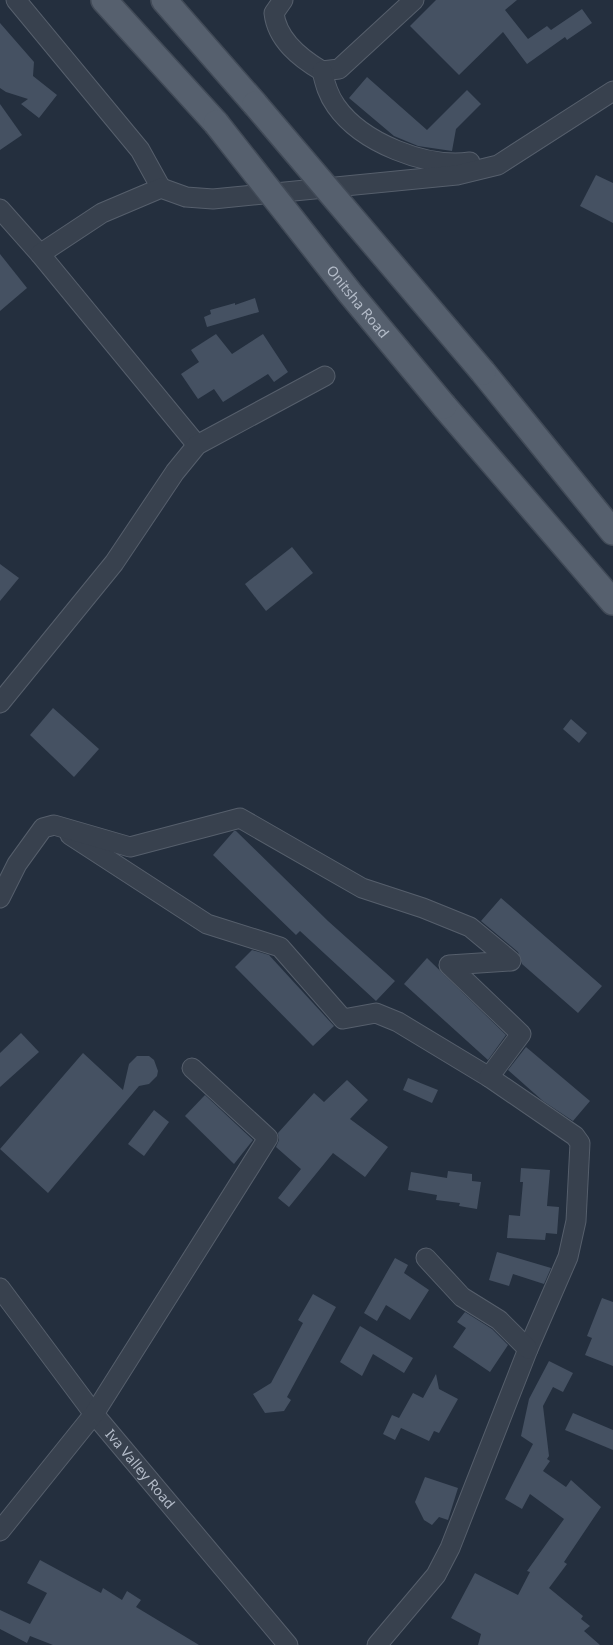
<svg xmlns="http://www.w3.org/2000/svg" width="613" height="1645" viewBox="0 0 613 1645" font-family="'Noto Sans',sans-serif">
  <rect width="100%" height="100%" fill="#242f3e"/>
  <g fill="#455162">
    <path d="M436,0H517L505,10L528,39L547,26L551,30L582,9L592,23L567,40L565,37L527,64L503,32L459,75L410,26Z"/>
    <path d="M0,23L34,62L33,76L57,95L39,118L21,104L28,99L6,92L0,88Z"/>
    <path d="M367,77L427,130L467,90L481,104L456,129L452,151L418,146L394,136L349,98Z"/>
    <path d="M0,104L22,135L0,150Z"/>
    <path d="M596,175L613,183V223L580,206Z"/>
    <path d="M0,254L27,288L0,311Z"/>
    <path d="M255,298L259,312L207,327L204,317L211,314L210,310L235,303V305Z"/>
    <path d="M216,334L232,354L263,334L288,372L274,382L268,374L223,402L214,389L198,399L181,374L199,362L191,350Z"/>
    <path d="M292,547L313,573L266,611L245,584Z"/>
    <path d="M0,564L19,578L0,601Z"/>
    <path d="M53,708L99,749L74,777L30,735Z"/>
    <path d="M571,719L587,733L579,743L563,729Z"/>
    <path d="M234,831H236L328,921L395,981L376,1001L300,931L296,935L213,855Z"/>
    <path d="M501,898L602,986L578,1013L522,964L518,952L481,921Z"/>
    <path d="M252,950L269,955L334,1026L313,1046L235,967Z"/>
    <path d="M427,958L506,1035L488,1060L404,984Z"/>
    <path d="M21,1033L39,1052L0,1087V1053Z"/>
    <path d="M526,1047L590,1101L573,1121L543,1101L508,1070Z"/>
    <path d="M83,1053L123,1090L129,1064L137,1056H149L154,1060L158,1071L157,1076L149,1084L139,1086L48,1193L0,1149Z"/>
    <path d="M408,1078L438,1090L432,1103L403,1090Z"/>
    <path d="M347,1080L368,1100L350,1119L388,1147L365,1177L333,1153L289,1207L278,1198L301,1169L276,1147L279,1140L278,1133L314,1093L324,1102Z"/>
    <path d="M205,1095L253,1140L234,1164L185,1116Z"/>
    <path d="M154,1110L169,1122L144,1156L128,1144Z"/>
    <path d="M521,1168L550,1170L547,1206L559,1207L557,1234L546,1233L545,1240L507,1238L509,1215L520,1216L523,1182H520Z"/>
    <path d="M448,1171L472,1174V1181L481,1182L477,1209L459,1206L460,1203L436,1200L437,1195L408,1190L411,1172L447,1178Z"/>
    <path d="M497,1252L551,1268L544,1284L513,1274L509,1286L489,1280Z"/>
    <path d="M395,1258L408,1265L404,1273L429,1290L410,1320L386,1305L377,1321L364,1313Z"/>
    <path d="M313,1294L336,1307L287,1397L291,1400L284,1411L265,1413L253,1394L271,1383L303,1323L298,1320Z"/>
    <path d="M602,1298L613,1302V1366L585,1355L592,1338L587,1336Z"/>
    <path d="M465,1312L492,1329L508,1345L490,1372L453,1347L466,1328L457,1322Z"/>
    <path d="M360,1326L413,1358L404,1373L373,1354L362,1376L340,1362Z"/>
    <path d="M549,1361L573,1373L563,1392L553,1387L543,1406L549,1456L547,1459L550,1461L543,1471L566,1487L571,1480L601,1507L564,1562L567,1564L549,1588L583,1616L581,1619L590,1626L584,1631L600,1645H478L481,1634L451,1618L475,1573L518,1595L530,1572L527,1571L564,1519L530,1494L522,1509L505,1499L533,1444L521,1436L529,1399Z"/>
    <path d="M436,1374L439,1389L458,1399L439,1433L434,1431L429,1441L401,1428L395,1440L383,1434L392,1415L399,1418L413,1393L423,1398Z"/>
    <path d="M573,1413L613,1430V1450L565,1430Z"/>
    <path d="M425,1477L458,1488L448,1520L439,1517L432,1525L424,1520L415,1502Z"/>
    <path d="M40,1560L101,1593L103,1588L122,1600L127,1591L141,1600L136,1607L199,1645H53L30,1636L27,1643L0,1629V1610L30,1624L47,1593L27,1583Z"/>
  </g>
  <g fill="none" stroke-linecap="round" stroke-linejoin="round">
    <g stroke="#565f6c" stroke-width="21">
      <g id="minor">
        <path d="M16,0L140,150L161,188"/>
        <path d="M283,0L274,13C277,40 300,58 322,71L339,69L414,0"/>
        <path d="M322,71C325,84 328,95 336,106C362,143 426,168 470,162"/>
        <path d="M0,209L40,254"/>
        <path d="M197,445L40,254L102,213L161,188L186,197L213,199L457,175L498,165L613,91"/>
        <path d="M0,703L114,563L175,472L197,445L325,376"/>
        <path d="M70,835L207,924L280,947L343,1019L376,1013L398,1022L489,1077"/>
        <path d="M0,898L17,864L43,828L54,825L130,847L240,818L362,888L423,908L470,927L511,961L449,965L521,1034L489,1077L575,1136L580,1143L576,1221L568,1257L528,1349L450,1548L436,1575L377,1645"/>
        <path d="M426,1258L462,1297L499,1320L528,1349"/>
        <path id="s1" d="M0,1288L94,1414L288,1645"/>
        <path d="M0,1531L94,1414L268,1138L192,1068"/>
      </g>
    </g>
    <g stroke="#414a57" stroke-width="28">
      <g id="major">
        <path d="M104,0L216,123"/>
        <path d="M164,0L255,104"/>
        <path d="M483,372L613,532"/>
        <path d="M444,406L613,602"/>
      </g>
    </g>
    <use href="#minor" stroke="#38414e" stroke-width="19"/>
    <use href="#major" stroke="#56606e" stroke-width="25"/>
    <g stroke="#414a57" stroke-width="28" stroke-linecap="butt">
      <g id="major-bridge">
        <path d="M255,104L483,372"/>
        <path id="s2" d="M216,123L350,293L444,406"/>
      </g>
    </g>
    <use href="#major-bridge" stroke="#56606e" stroke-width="25"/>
  </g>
  <g text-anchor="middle" stroke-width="4" stroke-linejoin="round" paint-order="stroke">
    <g font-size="14" fill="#b4bcc9" stroke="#1d2633">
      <text dy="5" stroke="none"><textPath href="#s2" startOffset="228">Onitsha Road</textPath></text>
      <text dy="5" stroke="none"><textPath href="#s1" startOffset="229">Iva Valley Road</textPath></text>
    </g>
  </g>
</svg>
